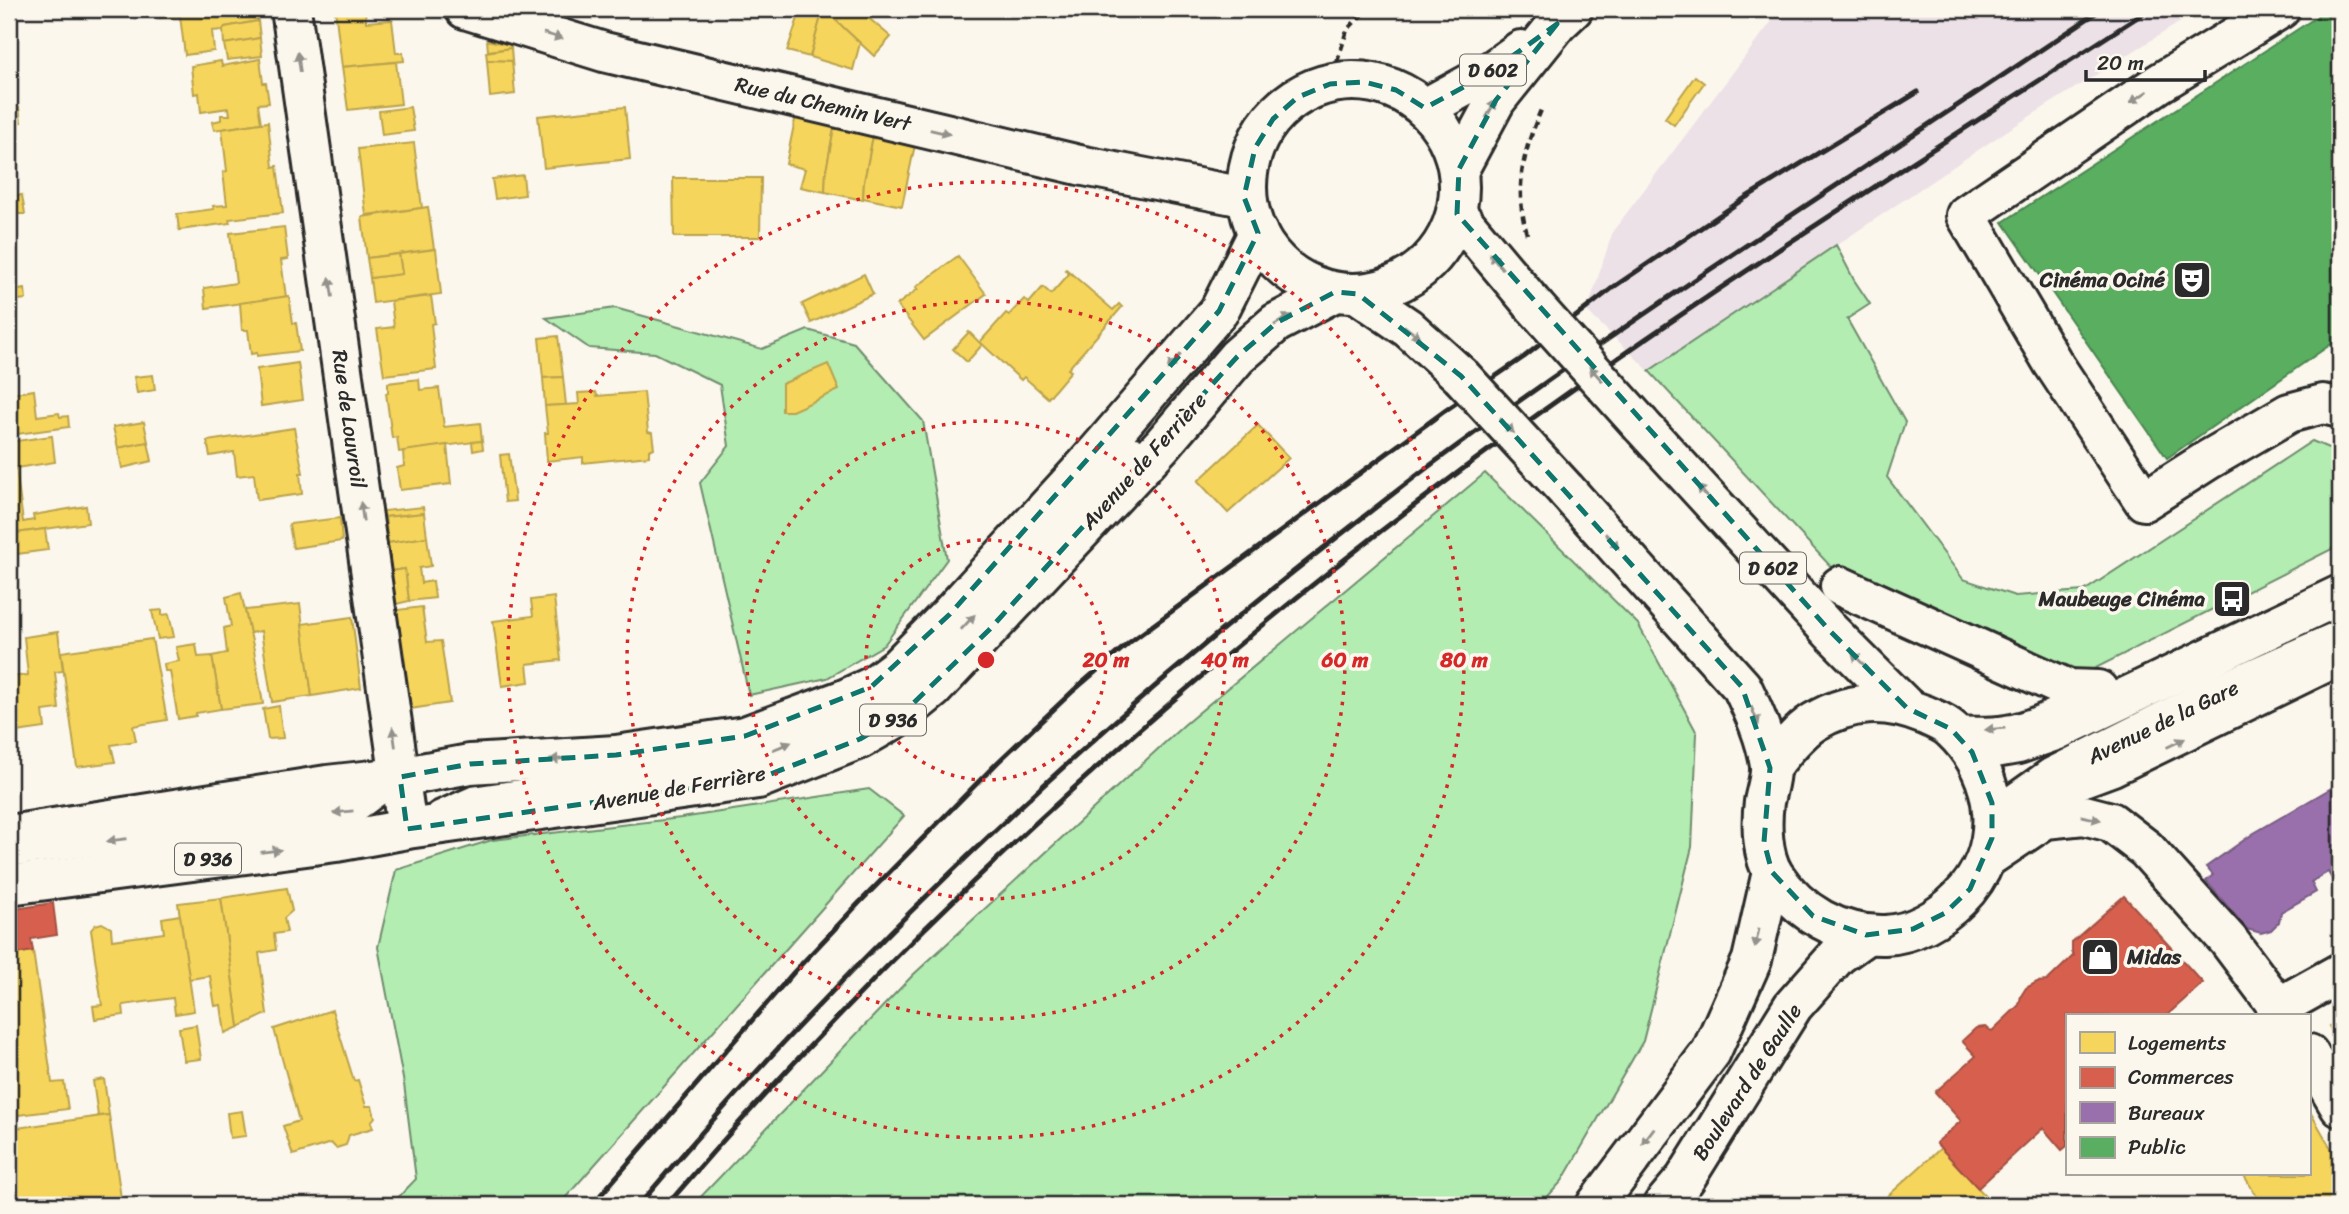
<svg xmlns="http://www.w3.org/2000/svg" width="2349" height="1214" viewBox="0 0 2349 1214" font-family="Sriracha,sans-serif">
  <rect width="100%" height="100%" fill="#fbf7ec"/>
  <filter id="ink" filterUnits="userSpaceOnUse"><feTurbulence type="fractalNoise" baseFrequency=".0143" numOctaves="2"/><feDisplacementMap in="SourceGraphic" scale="14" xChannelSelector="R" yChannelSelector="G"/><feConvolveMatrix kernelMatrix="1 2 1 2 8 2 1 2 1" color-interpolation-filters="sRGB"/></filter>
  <g filter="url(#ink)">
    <path fill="#ece1e7" d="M1781,9H2201L2005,132L1649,371L1587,311L1613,231Z"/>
    <g fill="#b3edb2" stroke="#6f8c6e" stroke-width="2">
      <path d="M1836,245L1854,280L1870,304L1847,319L1905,422L1887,477L1963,579L2015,596L2084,591L2312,441L2340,453V545L2086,673L1832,568L1649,371Z"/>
      <path d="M615,308L762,349L808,330L854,343L923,421L947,559L884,645L827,678L749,695L700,483L729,446L720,385L655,353L589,348L546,318Z"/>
      <path d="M1485,473L1638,624L1697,733L1692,847L1643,1041L1562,1181L1540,1205H693L913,975L1184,725Z"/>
      <path d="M869,789L904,816L559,1205H391L416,1179L404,1084L378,947L396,870L492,840L681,818Z"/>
    </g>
    <g fill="#f6d55c" stroke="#b9a24d" stroke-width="2">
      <path d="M159,9H256L258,21L225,27L223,30L212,31L214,51L185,55L180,16L160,18Z"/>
      <path d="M335,9H365L366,22L392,20L396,53H403L404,61L342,67Z"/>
      <path d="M801,9L822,13L810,57L787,51Z"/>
      <path d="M827,9H858L891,37L874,56L829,14Z"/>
      <path d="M822,13L829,14L860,43L853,70L810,57Z"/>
      <path d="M258,21L260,38L224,44L223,30L225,27Z"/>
      <path d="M260,38L262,56L227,60L224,44Z"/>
      <path d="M487,40L510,45L511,48L488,51Z"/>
      <path d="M511,48L512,61L487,60L486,52Z"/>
      <path d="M260,59L263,83H266L269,103L258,104L261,123L214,130L212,122L221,120V115H230L229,108L201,112L199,93L194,94L191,66L221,61L222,66Z"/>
      <path d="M487,60L512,61L515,94L490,97Z"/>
      <path d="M396,62L401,104L348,110L342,67Z"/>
      <path d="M1695,76L1704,83L1674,125L1665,118Z"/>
      <path d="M9,100L11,109L19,108L21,122L9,123Z"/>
      <path d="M410,107L414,131L382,135L379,111Z"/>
      <path d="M625,107L630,159L544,168L538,116Z"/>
      <path d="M796,115L835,123L826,171L825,192L800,187L805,169L786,164Z"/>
      <path d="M268,122L273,167L277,166L283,213L229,219L230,223L179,230L177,214L214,209L213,206L227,205L223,172L227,171L222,129Z"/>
      <path d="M835,123L874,131L864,182L863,200L825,192L826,171Z"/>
      <path d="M874,131L916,140L902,206L863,198L864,182Z"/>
      <path d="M414,143L422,208L366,215L358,149Z"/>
      <path d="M523,175L525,195L495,199L492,179Z"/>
      <path d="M673,178H761L760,237H674Z"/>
      <path d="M22,195L25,214H15L17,225L9,226V197Z"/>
      <path d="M428,207L434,249L367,258L362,217Z"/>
      <path d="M284,227L288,259L281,260L286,297L206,308L204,288L236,283L230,233Z"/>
      <path d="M436,249L441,294L373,303L370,278L402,274L399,254Z"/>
      <path d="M399,254L402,274L370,278L367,258Z"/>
      <path d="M958,256L986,294L924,340L897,305L918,289L916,287Z"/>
      <path d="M14,262L18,290L25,289L26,299L9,301V263Z"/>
      <path d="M1066,269L1113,310L1119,304L1122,307L1068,369L1071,371L1048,398L1024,377L1021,380L980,342L1006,313L1009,315L1024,299L1029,303L1043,287L1051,294L1069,274L1065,270Z"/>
      <path d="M864,274L873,294L811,323L802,304Z"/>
      <path d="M289,296L293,323H296L300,351L257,356V353L251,354L248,330H242L240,303Z"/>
      <path d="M431,296L435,323L431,324L436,369L384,375L377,329L394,327L391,301Z"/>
      <path d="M969,332L982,345L967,362L953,349Z"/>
      <path d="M558,336L563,377L543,378L539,338Z"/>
      <path d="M298,363L303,400L261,406L257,369Z"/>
      <path d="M828,364L839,390L792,411H782V384Z"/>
      <path d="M153,375L155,390L137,393L134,377Z"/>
      <path d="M563,377L566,405L545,406L543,378Z"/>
      <path d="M419,379L420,390L439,388L444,427L480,423L482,441L399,452L397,437L392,438L386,393H388V383Z"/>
      <path d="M34,390L37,416L59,413L60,417L68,416L69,427L9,435V394Z"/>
      <path d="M596,392L597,396L644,392L648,432L652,433L654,448L649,450V456L583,463V457L547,461L545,433H548L545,406L579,404L578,393Z"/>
      <path d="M144,422L148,442L118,448L113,427Z"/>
      <path d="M1258,425L1289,458L1228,513L1198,481Z"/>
      <path d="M294,428L303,473H300L302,494L257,500L254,474L237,476L234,452L210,456L207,441Z"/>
      <path d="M52,436L55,462L16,468L23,522L34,520L33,515L86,506L88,523L9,534V442Z"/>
      <path d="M482,441L483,449L473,451L472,442Z"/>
      <path d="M148,442L152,461L122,468L118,448Z"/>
      <path d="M447,445L451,484L400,490L397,468L404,466L403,451Z"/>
      <path d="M509,454L515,501L505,502L500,455Z"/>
      <path d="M423,507L424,513L385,517L383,511Z"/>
      <path d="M424,513L427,537L388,543L385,517Z"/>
      <path d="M340,518L342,541L293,548L289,524Z"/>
      <path d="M45,529L48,550L9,555V534Z"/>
      <path d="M427,537L431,566L419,568L421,583L433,581L435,598L409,601L405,569L391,571L388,543Z"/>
      <path d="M405,569L409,601L396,604L391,571Z"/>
      <path d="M241,593L254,650L263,704L221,709L212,656L227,653L224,628L231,626L226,597Z"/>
      <path d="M554,597L561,660L527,664L529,682L502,686L493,621L533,616L531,600Z"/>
      <path d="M300,604L312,696L272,702L261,631L250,633L245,610Z"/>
      <path d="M422,607L427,642L441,641L450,703L410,709L397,610Z"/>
      <path d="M162,610V615L169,614L174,637L158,639L152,611Z"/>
      <path d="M352,617L361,688L312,696L302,624Z"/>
      <path d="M58,632L63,671L55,672L59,709L43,711L45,728L9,733V677L28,675L24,637Z"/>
      <path d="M152,639L167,720L133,726L136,741L111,745L115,762L77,767L61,652Z"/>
      <path d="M196,644L198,657L212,656L221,709L196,713V716L178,719L170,671H165L164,664L179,661L176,647Z"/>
      <path d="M279,706L283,738L268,739L263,709Z"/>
      <path d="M287,888L292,911L284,918L287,932L274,934L276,950L259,953L267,1014L239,1027L221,898Z"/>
      <path d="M221,898L239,1027L225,1033L221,1005L215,1006L210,976L189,979L178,903Z"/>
      <path d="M180,915L194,1011L175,1014L173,998L123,1005L124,1015L95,1019L93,1006L102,1005L91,930L95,925L102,923L111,928L112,940L164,933L162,918Z"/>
      <path d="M33,951L52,1083L64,1082L68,1109L9,1116V955Z"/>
      <path d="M332,1010L354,1081L358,1080L366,1106H372L375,1117L371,1122L373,1128L349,1135L346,1145L336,1148L331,1143L293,1155L283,1126L299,1121L274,1029Z"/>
      <path d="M2340,1019V1045L2329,1026Z"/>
      <path d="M196,1025L201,1059L184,1061L179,1028Z"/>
      <path d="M104,1079L109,1115L98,1116L93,1081Z"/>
      <path d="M2309,1110L2340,1164V1205H2252L2259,1200L2243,1174H2309Z"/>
      <path d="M242,1111L246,1136L230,1138L227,1113Z"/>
      <path d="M109,1115L122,1205H9V1129Z"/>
      <path d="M1941,1148L1994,1205H1878Z"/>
    </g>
    <g fill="#d6604d" stroke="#a35043" stroke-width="2">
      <path d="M2124,896L2203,983L2166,1016H2067V1146L2062,1150L2043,1128L1978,1188L1936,1143L1961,1121L1935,1092L1976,1056L1962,1041L1976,1028L1985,1027L1992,1031L2019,1005L2021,996L2026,988L2037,982L2047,981L2074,955L2072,952V942Z"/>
      <path d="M53,903L57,935L31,939L33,951L9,955V910Z"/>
    </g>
    <path fill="#9970ab" stroke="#785b85" stroke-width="2" d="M2340,783V893L2328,872L2311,882L2316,892L2281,912L2279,922L2271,930L2261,933L2247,929L2206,881L2213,875L2206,867L2254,833Z"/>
    <path fill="#5aae61" stroke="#4c8751" stroke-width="2" d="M2318,9H2340V338L2167,458L2003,222L2318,16L2315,11Z"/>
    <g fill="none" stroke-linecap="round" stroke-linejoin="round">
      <g stroke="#2b2b2b" stroke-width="30">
        <g id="lane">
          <path d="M1951,729C1970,730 1988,731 2006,728C2034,724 2062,707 2087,695"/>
          <path d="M2044,796L2079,786L2114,773L2340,663"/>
          <path d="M439,814L473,799L748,759L852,718L888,698L922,672L1091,490L1134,450"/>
          <path d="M9,854L355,810L396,780"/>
        </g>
      </g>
      <g stroke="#2b2b2b" stroke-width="44">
        <g id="street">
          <path d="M291,9L407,829"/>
          <path d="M465,9L604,52L1079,165L1244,197"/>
          <path d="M2280,9L2158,84L1966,215L2053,363L2144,501L2208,460L2289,413L2323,404L2340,408"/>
          <path d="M1840,586L2068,689L2098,690"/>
          <path d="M1987,858L2045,819L2084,815L2111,822L2146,849L2228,940L2285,1016"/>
          <path d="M2279,1007L2340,973"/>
          <path d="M2309,1054L2340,1107"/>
        </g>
      </g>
      <g stroke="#2b2b2b" stroke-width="44">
        <g id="secondary">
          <path d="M1972,752L2018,744L2055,731L2340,595"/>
          <path d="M1994,819L2053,777L2214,696L2340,640"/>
        </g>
      </g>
      <g stroke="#2b2b2b" stroke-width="44">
        <g id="primary">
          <circle cx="1353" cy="187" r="106"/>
          <path d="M1425,108L1486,75L1521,50"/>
          <path d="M1459,169L1496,100L1557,24L1573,9"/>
          <path d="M1457,214L1535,307"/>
          <path d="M1358,294L1408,328L1461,376"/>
          <path d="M1641,425L1830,631L1907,708"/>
          <path d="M1566,490L1742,687C1754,712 1766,738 1770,766C1771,777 1766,791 1764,802C1761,824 1762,856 1774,875C1799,913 1839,936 1885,935C1913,934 1940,918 1959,899C2008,851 2001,776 1952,730C1945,723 1934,719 1925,715C1886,699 1850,700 1814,722C1797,733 1782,753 1770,768"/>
          <path d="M9,835L327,785L400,777L470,764L616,755L745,736L845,699L871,687L898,667L950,614L1087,464L1219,311L1258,233"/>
          <path d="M9,885L336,842L407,829L758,779L860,739L900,716L933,689L1162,445L1237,357L1276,323L1335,292"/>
          <path d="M1596,1205L1711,1052L1752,960L1772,872"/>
          <path d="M1663,1205L1685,1179L1793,1006L1838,955L1866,935"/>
        </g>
      </g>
      <g stroke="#2b2b2b" stroke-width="4.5" stroke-dasharray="7 5" stroke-linecap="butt">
        <path d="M1330,84L1347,30L1367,9"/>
        <path d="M1527,234C1514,189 1523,152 1541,110"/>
      </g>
      <use href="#lane" stroke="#fbf7ec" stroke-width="24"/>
      <use href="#street" stroke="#fbf7ec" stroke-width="38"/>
      <use href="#secondary" stroke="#fbf7ec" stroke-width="38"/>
      <use href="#primary" stroke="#fbf7ec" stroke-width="38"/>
      <g stroke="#2b2b2b" stroke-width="5">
        <path d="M592,1205L794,972L859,903L998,762L1073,691L1130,642L1446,410L1524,357L1615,286L1745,198L1918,92"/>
        <path d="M639,1205C844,963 1076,742 1326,546C1361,519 1396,491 1432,464C1649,304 1878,160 2102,9"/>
        <path d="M667,1205C893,940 1162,695 1440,486C1668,315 1911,164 2150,9"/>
      </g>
      <g stroke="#2b2b2b" stroke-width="44" stroke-linecap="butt">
        <g id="primary-bridge">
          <path d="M1535,307L1641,425"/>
          <path d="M1461,376L1566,490"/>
        </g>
      </g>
      <use href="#primary-bridge" stroke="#fbf7ec" stroke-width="38"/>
    </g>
    <defs><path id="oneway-solid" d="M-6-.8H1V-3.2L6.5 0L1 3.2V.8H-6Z" transform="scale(1.75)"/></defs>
    <g fill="#93918c">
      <use href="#oneway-solid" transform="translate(553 36) rotate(17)"/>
      <use href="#oneway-solid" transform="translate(299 62) rotate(-98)"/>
      <use href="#oneway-solid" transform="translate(2139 97) rotate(146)"/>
      <use href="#oneway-solid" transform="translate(1491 109) rotate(-61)"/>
      <use href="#oneway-solid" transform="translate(940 132) rotate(13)"/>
      <use href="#oneway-solid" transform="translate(1496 261) rotate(-130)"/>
      <use href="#oneway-solid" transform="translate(331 287) rotate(-98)"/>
      <use href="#oneway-solid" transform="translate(1283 320) rotate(-30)"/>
      <use href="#oneway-solid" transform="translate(1412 332) rotate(38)"/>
      <use href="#oneway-solid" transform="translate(1174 362) rotate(131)"/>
      <use href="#oneway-solid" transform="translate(1596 374) rotate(-132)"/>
      <use href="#oneway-solid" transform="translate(1507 426) rotate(47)"/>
      <use href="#oneway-solid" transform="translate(1704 493) rotate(-132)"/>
      <use href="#oneway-solid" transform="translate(362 512) rotate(-98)"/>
      <use href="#oneway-solid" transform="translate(1612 541) rotate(48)"/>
      <use href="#oneway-solid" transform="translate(968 622) rotate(-47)"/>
      <use href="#oneway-solid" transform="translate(1859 660) rotate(-135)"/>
      <use href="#oneway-solid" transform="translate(1755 716) rotate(68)"/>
      <use href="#oneway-solid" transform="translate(1995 729) rotate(175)"/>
      <use href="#oneway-solid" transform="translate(394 737) rotate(-98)"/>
      <use href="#oneway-solid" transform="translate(2176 743) rotate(-26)"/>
      <use href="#oneway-solid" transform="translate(782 746) rotate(-22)"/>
      <use href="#oneway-solid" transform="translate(560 759) rotate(177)"/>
      <use href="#oneway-solid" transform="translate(343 812) rotate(174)"/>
      <use href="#oneway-solid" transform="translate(2091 818) rotate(11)"/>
      <use href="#oneway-solid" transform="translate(117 840) rotate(173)"/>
      <use href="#oneway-solid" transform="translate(271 851) rotate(-7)"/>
      <use href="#oneway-solid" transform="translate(1757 938) rotate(103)"/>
      <use href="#oneway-solid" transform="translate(1648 1136) rotate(127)"/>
    </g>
  </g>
  <path fill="none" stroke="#0f766e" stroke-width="5" stroke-dasharray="14 9" stroke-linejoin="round" d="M1557,24L1496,100L1459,169L1457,214L1830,631L1907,708L1951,729L1972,752L1992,803V838L1970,889L1945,913L1913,929L1866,935L1813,916L1772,872L1764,842L1770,768L1742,687L1461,376L1358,294L1335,292L1276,323L1237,357L989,630L900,716L860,739L758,779L407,829L400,777L470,764L616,755L745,736L871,687L950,614L1219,311L1258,233L1244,197L1255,148L1273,119L1298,97L1330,84L1364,82L1396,90L1425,108L1486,75Z"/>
  <g fill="none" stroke="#d62828" stroke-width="3.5" stroke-dasharray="3.5 7">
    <circle cx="986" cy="660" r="120"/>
    <circle cx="986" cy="660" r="239"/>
    <circle cx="986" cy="660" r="359"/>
    <circle cx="986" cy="660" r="478"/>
  </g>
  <defs>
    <g id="theatre-square" transform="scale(2.0125)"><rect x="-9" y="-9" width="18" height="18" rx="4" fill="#2b2b2b" stroke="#fbf7ec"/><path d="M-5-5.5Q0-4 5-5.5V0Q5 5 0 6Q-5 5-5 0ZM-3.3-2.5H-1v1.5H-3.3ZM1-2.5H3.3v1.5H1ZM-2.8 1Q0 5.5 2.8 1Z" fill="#fff"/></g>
    <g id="bus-square" transform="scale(2.0125)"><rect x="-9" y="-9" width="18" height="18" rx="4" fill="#2b2b2b" stroke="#fbf7ec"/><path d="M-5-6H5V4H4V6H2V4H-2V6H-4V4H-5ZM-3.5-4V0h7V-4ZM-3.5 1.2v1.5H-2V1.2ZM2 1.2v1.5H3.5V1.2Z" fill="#fff"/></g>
    <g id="shop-square" transform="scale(2.0125)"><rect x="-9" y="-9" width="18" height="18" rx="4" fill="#2b2b2b" stroke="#fbf7ec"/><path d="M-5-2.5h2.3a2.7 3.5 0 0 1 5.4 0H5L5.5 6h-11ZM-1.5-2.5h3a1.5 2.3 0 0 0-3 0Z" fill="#fff"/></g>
  </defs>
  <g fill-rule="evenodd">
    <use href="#theatre-square" x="2192" y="280"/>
    <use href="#bus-square" x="2232" y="599"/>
    <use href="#shop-square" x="2100" y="957"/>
  </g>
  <g text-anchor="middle" stroke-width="7" stroke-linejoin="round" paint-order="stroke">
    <g fill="#fbf7ec" stroke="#696865" stroke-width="2">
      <rect x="1460" y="54.5" width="66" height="31" rx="5"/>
      <rect x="1740" y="552.5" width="66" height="31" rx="5"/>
      <rect x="860" y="704.5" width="66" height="31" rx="5"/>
      <rect x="175" y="843.5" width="66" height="31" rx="5"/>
    </g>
    <g font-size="19" font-weight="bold" fill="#2b2b2b">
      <text x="1493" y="77">D 602</text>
      <text x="1773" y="575">D 602</text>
      <text x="893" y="727">D 936</text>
      <text x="208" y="866">D 936</text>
    </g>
    <g font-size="21" fill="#2b2b2b" stroke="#fbf7ec">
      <text transform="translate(823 104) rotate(13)" y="7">Rue du Chemin Vert</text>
      <text transform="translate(349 419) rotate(82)" y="7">Rue de Louvroil</text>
      <text transform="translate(1144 461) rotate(-48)" y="7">Avenue de Ferrière</text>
      <text transform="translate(2163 722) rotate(-26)" y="7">Avenue de la Gare</text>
      <text transform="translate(679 788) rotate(-10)" y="7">Avenue de Ferrière</text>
      <text transform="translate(1747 1082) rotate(-57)" y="7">Boulevard de Gaulle</text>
    </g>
    <g font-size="21" font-weight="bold" fill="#2b2b2b" stroke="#fbf7ec" text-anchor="end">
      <text x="2165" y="287">Cinéma Ociné</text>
      <text x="2205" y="606">Maubeuge Cinéma</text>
      <text x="2127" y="964" text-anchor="start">Midas</text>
    </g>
  </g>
  <circle cx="986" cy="660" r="10" fill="#d62828" stroke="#fbf7ec" stroke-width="3.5"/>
  <g font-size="21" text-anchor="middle" font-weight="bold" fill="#d62828" stroke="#fbf7ec" stroke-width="7" stroke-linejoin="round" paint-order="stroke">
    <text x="1106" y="667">20 m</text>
    <text x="1225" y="667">40 m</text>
    <text x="1345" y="667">60 m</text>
    <text x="1464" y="667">80 m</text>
  </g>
  <rect width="2349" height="1214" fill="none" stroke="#fbf7ec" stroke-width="35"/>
  <rect x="18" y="18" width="2314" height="1179" fill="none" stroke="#2b2b2b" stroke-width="2.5" filter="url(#ink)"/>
  <rect x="2066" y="1014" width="245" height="161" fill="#fbf7ec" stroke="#a8a59f" stroke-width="2"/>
  <rect x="2080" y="1032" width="35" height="21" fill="#f6d55c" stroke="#a8a59f" stroke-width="2"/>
  <text x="2128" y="1050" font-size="21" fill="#2b2b2b">Logements</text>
  <rect x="2080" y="1067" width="35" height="21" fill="#d6604d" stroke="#a8a59f" stroke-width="2"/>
  <text x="2128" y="1084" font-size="21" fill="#2b2b2b">Commerces</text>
  <rect x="2080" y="1102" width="35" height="21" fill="#9970ab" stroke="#a8a59f" stroke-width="2"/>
  <text x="2128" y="1120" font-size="21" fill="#2b2b2b">Bureaux</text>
  <rect x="2080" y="1137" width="35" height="21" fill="#5aae61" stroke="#a8a59f" stroke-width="2"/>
  <text x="2128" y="1154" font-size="21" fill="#2b2b2b">Public</text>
  <path d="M2086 70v10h119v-10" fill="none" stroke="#2b2b2b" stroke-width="3.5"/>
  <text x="2097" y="70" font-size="21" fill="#2b2b2b" stroke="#fbf7ec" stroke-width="5" paint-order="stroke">20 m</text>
</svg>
